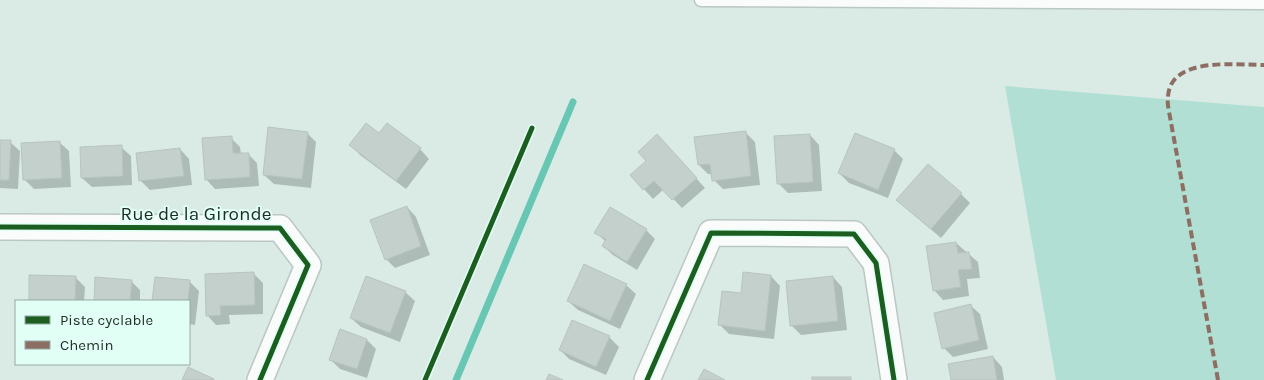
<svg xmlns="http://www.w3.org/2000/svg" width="1264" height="380" viewBox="0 0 1264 380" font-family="Karla,sans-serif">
  <rect width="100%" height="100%" fill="#daebe6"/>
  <path fill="#b1dfd3" d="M1005,86L1264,107V380H1056Z"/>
  <g fill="#0003">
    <path d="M387,124L420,149L429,159L406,189L360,155L351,145L379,135Z"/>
    <path d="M745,132L755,142L760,185L723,189L714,180L713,174H708L699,165Z"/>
    <path d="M307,133L316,142L311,188L274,184L264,175Z"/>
    <path d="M810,135L819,145L822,191L788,193L778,183Z"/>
    <path d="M231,138L240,147L241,154H248L257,163L259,186L215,189L206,179Z"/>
    <path d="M0,141L10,142L20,151L18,189L0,188Z"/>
    <path d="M59,142L69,151L71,187L34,189L25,180Z"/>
    <path d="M666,145L705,188L682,208L664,189L653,199L632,176Z"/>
    <path d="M121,147L131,156L132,185L92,187L82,178Z"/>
    <path d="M180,149L189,159L192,185L150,190L141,181L138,154Z"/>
    <path d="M894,150L903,159L888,198L849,183L839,173Z"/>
    <path d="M961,194L970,203L941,238L907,209Z"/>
    <path d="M407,207L416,217L430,255L395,268L386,259Z"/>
    <path d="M646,230L655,239L637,270L613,255L603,246L606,242L596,232Z"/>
    <path d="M956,243L978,262L980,278L967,279L969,296L943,300L934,290Z"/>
    <path d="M253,273L263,283V314L229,315L230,324L216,325L207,315Z"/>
    <path d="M30,276L75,277L85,287L84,301H30Z"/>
    <path d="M771,276L780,286L774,339L729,334L720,325L742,294Z"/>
    <path d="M833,277L842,287L847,330L801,335L792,326Z"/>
    <path d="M96,278L131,281L140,290V301H95Z"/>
    <path d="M156,278L189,281L199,291L195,325L189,324V301H154Z"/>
    <path d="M626,285L636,294L620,329L578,310L568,301Z"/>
    <path d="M405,292L415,301L400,342L361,327L351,318Z"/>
    <path d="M970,305L980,314L988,349L953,357L944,348Z"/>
    <path d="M340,331L367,340L376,349L367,378L340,369L331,360Z"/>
    <path d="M609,337L619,347L606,375L569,359L560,350Z"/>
    <path d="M993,357L1002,367L1004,380H952Z"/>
  </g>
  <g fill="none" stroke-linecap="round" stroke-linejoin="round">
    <path stroke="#67c7b3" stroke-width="7" d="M456,380L573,102"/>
  </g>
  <g fill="#c4d0cc" stroke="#b7c4c0">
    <path d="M366,123L379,133L387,123L421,148L396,181L349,145Z"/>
    <path d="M268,127L308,132L302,179L263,175Z"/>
    <path d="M746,131L751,176L712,181L710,164L698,165L694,137Z"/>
    <path d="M855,133L895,149L878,190L838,173Z"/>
    <path d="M657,134L697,178L672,200L654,181L643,190L630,175L646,161L638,152Z"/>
    <path d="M810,134L813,182L777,184L774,136Z"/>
    <path d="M232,136L233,153H249L250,177L205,180L202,138Z"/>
    <path d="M0,140H11L9,180H0Z"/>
    <path d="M60,141L62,178L23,180L21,143Z"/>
    <path d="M122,145L123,176L81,178L80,147Z"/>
    <path d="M180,148L184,176L139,181L136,153Z"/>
    <path d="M928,164L962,193L931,229L896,200Z"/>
    <path d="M407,206L421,246L385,260L370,220Z"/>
    <path d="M610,207L647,229L627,262L602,246L606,239L594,233Z"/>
    <path d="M956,242L958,253L969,252L972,269L958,270L961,287L933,291L926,246Z"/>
    <path d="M584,264L627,284L610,321L567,301Z"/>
    <path d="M254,272L255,305L220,306L221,315L206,316L205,274Z"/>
    <path d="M743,272L771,275L765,331L718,325L722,291L741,293Z"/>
    <path d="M29,275L76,276L75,301H29Z"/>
    <path d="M366,276L406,291L390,333L350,318Z"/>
    <path d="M833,276L838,321L790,326L786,281Z"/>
    <path d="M95,277L132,280L130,301H94Z"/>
    <path d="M155,277L190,280L188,301H152Z"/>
    <path d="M971,304L979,340L942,349L934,313Z"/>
    <path d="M572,320L610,336L596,367L559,350Z"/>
    <path d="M340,329L367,339L357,369L329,360Z"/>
    <path d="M993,356L997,380H951L948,364Z"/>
    <path d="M188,367L214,379V380H182Z"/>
    <path d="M704,369L725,380H698Z"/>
    <path d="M549,374L563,380H546Z"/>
    <rect x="812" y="377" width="39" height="3"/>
  </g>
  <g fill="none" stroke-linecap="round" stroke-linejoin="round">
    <g stroke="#bbc7c3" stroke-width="15">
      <path id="lane" d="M701,0L1264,3"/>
    </g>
    <g stroke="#bbc7c3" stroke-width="28">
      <g id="street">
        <path d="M0,227L280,228L308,265L260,380"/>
        <path d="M647,380L711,233L854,234L876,263L894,380"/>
      </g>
    </g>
    <use href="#lane" stroke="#f9fcfb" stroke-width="12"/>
    <use href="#street" stroke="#f9fcfb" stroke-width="25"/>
    <path stroke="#8d6e63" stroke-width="4" stroke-dasharray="8 4" stroke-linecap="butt" d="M1218,380L1170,117C1169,111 1167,104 1168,97C1170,56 1236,65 1264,65"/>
    <g stroke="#e2fff6" stroke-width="8">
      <g id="cycleway">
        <path d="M0,227L280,228L308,265L260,380"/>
        <path d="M425,380L532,128"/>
        <path d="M647,380L711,233L854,234L876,263L894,380"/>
      </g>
    </g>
    <use href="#cycleway" stroke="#1b5e20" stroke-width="5"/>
  </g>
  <g text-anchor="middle" stroke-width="4" stroke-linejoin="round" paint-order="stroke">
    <g font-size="19" fill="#1f2a27" stroke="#e2fff6">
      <text x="196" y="220">Rue de la Gironde</text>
    </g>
  </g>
  <rect x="15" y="300" width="175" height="65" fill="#e2fff6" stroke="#94aaa3"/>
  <rect x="25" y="316" width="25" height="8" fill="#1b5e20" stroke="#94aaa3"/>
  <text x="60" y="325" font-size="15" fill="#1f2a27">Piste cyclable</text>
  <rect x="25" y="341" width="25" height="8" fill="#8d6e63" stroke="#94aaa3"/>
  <text x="60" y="350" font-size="15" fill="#1f2a27">Chemin</text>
</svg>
